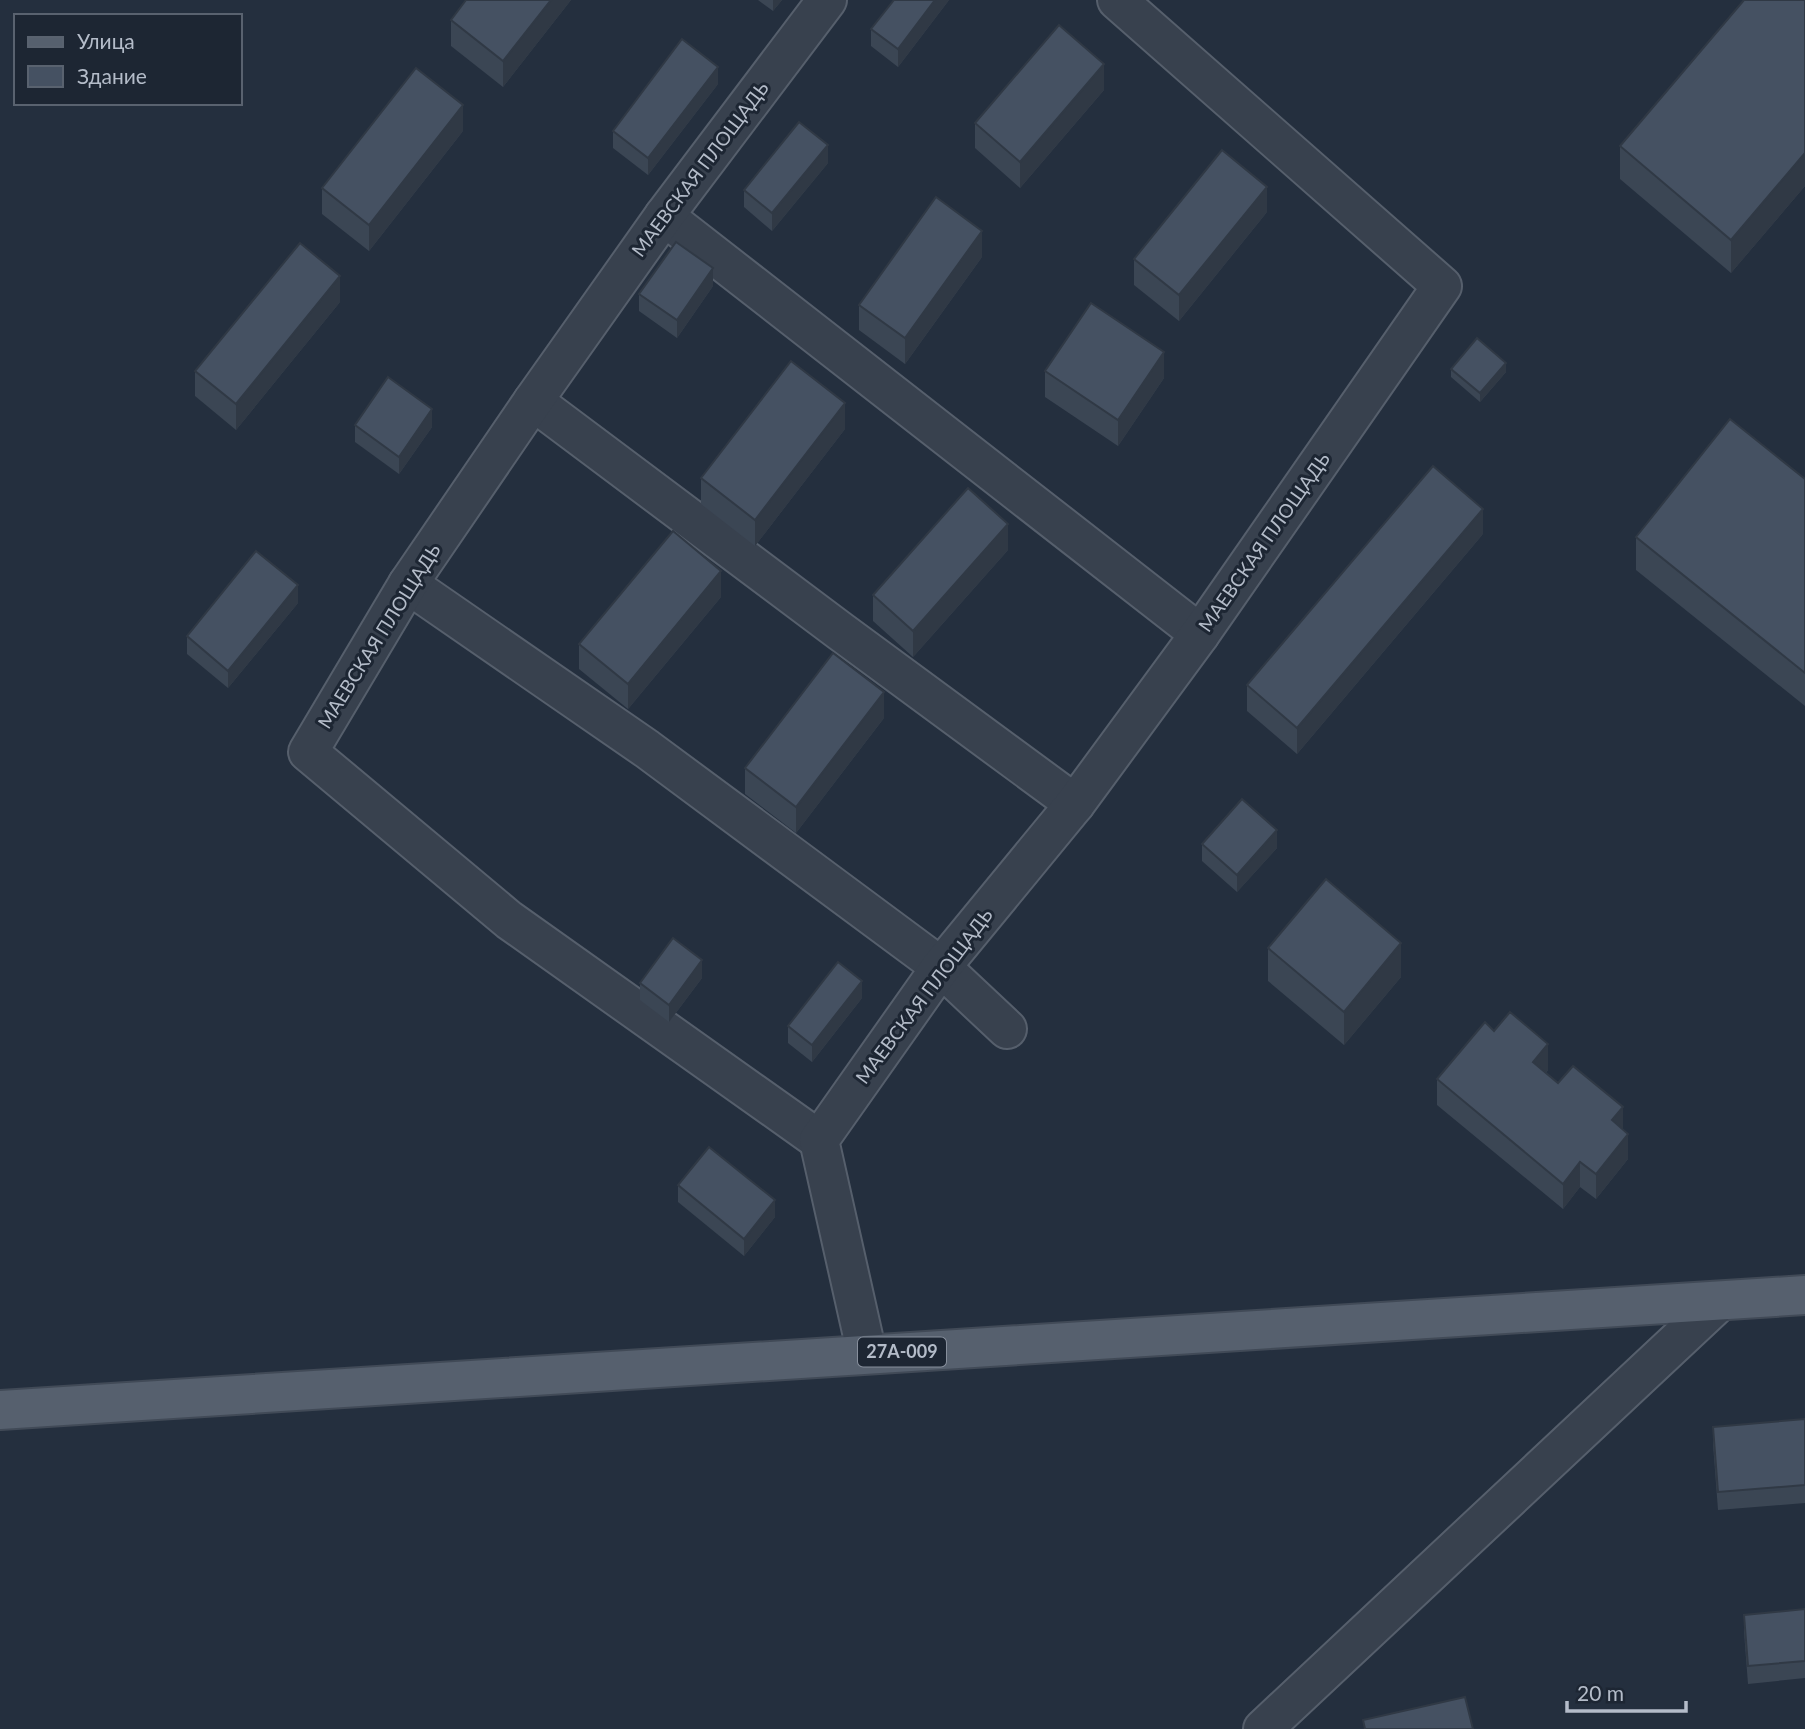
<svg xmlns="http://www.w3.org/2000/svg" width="1805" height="1729" viewBox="0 0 1805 1729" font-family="Lato,sans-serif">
  <rect width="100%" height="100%" fill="#242f3e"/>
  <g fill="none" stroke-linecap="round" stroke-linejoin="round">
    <g stroke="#565f6c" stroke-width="42">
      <g id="minor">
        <path d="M664,216L1200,634"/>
        <path d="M533,401L840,631L1075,804"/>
        <path d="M408,584L647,749L941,967L1007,1029"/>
        <path d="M819,1140L509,920L308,752L408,584L533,401L664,216L827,0"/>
        <path d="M867,1354L819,1140L941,967L1075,804L1200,634L1442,286L1117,0"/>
        <path d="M1263,1729L1720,1301"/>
      </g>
    </g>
    <g stroke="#414a57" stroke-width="42">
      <path id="major" d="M0,1410L1805,1295"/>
    </g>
    <use href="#minor" stroke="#38414e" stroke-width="38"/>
    <use href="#major" stroke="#56606e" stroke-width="38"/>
  </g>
  <g fill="#3b4654">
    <path d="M571,0L503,87L451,46V20Z"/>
    <path d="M758,0H782L773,11Z"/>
    <path d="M949,0L898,67L871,46V29Z"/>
    <path d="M1805,0V186L1731,273L1620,179V146Z"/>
    <path d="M718,84L648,175L613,148V131Z"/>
    <path d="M1104,90L1020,188L975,148V123Z"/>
    <path d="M463,131L369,251L322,214V188Z"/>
    <path d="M828,163L772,231L744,207V190Z"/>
    <path d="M1267,212L1179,321L1134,285V259Z"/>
    <path d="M982,257L905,364L859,330V305Z"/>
    <path d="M713,286L677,338L639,311V294Z"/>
    <path d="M340,302L236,430L195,396V371Z"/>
    <path d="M1451,369L1506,372L1480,402L1451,377Z"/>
    <path d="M1045,371L1164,378L1118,446L1045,397Z"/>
    <path d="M355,425L432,427L399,474L355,442Z"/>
    <path d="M845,429L755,546L701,504V478Z"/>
    <path d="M1805,479V706L1636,570V537Z"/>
    <path d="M1483,534L1297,754L1247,711V685Z"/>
    <path d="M1008,550L913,657L873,621V595Z"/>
    <path d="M721,597L628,709L579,669V644Z"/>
    <path d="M298,603L228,688L187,654V636Z"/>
    <path d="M884,718L796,833L745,794V768Z"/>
    <path d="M1202,844L1277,848L1237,892L1202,861Z"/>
    <path d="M1268,948L1401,977L1344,1045L1268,981Z"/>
    <path d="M702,978L669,1022L640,1000V983Z"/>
    <path d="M862,998L812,1062L788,1043V1026Z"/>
    <path d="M1494,1031L1548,1070L1546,1073L1558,1083L1623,1129L1628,1159L1596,1199L1580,1187L1563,1209L1437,1105V1079Z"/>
    <path d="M678,1185L775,1217L744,1256L678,1202Z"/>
    <path d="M1805,1419V1503L1718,1510L1713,1444V1427Z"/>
    <path d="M1805,1609V1678L1748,1684L1744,1632V1615Z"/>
  </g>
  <g fill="#303945">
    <path d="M551,0H571L503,87V61Z"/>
    <path d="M773,0H782L773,11Z"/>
    <path d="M935,0H949L898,67V49Z"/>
    <path d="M1104,64V90L1020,188V162Z"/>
    <path d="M718,67V84L648,175V158Z"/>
    <path d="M463,105V131L369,251V225Z"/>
    <path d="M828,145V163L772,231V213Z"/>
    <path d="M1805,153V186L1731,273V240Z"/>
    <path d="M1267,187V212L1179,321V295Z"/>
    <path d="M982,231V257L905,364V338Z"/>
    <path d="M713,268V286L677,338V320Z"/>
    <path d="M340,276V302L236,430V404Z"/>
    <path d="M1164,352V378L1118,446V420Z"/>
    <path d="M1506,363V372L1480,402V393Z"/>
    <path d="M845,403V429L755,546V520Z"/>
    <path d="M432,409V427L399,474V457Z"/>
    <path d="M1483,509V534L1297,754V728Z"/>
    <path d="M1008,524V550L913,657V631Z"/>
    <path d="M721,571V597L628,709V684Z"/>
    <path d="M298,585V603L228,688V671Z"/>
    <path d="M884,692V718L796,833V807Z"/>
    <path d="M1277,830V848L1237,892V875Z"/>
    <path d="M1401,943V977L1344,1045V1012Z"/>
    <path d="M702,960V978L669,1022V1005Z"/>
    <path d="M862,981V998L812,1062V1045Z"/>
    <path d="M1548,1044V1070L1533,1088V1062Z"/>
    <path d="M1623,1107V1133L1612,1120Z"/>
    <path d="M1628,1134V1159L1596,1199V1174Z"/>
    <path d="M1580,1162V1187L1563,1209V1184Z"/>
    <path d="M775,1200V1217L744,1256V1239Z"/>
  </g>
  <g fill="#455162" stroke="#303945" stroke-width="2">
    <path d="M466,0H551L503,61L451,20Z"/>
    <path d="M894,0H935L898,49L871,29Z"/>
    <path d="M1744,0H1805V153L1731,240L1620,146Z"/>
    <path d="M1059,25L1104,64L1020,162L975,123Z"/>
    <path d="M682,39L718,67L648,158L613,131Z"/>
    <path d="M416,68L463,105L369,225L322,188Z"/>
    <path d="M799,122L828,145L772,213L744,190Z"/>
    <path d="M1222,150L1267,187L1179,295L1134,259Z"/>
    <path d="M936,197L982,231L905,338L859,305Z"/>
    <path d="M676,242L713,268L677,320L639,294Z"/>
    <path d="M300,243L340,276L236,404L195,371Z"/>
    <path d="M1091,303L1164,352L1118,420L1045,371Z"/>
    <path d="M1477,338L1506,363L1480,393L1451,369Z"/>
    <path d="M791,361L845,403L755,520L701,478Z"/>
    <path d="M388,377L432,409L399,457L355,425Z"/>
    <path d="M1730,419L1805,479V673L1636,537Z"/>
    <path d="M1433,466L1483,509L1297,728L1247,685Z"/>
    <path d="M968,488L1008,524L913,631L873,595Z"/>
    <path d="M673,531L721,571L628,684L579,644Z"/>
    <path d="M256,551L298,585L228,671L187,636Z"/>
    <path d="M833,653L884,692L796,807L745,768Z"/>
    <path d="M1242,799L1277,830L1237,875L1202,844Z"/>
    <path d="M1326,879L1401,943L1344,1012L1268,948Z"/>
    <path d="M673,938L702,960L669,1005L640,983Z"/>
    <path d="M838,962L862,981L812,1045L788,1026Z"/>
    <path d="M1510,1012L1548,1044L1533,1062L1558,1083L1573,1066L1623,1107L1612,1120L1628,1134L1596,1174L1580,1162L1563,1184L1437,1079L1485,1022L1494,1031Z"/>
    <path d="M709,1147L775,1200L744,1239L678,1185Z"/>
    <path d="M1805,1419V1485L1718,1492L1713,1427Z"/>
    <path d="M1805,1609V1661L1748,1666L1744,1615Z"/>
    <path d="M1465,1697L1473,1729H1365L1363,1720Z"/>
  </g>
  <g text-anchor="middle" stroke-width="6" stroke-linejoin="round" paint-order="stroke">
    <rect fill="#1d2633" stroke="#878f9c" stroke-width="2" x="858" y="1337.5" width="88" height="29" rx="5"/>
    <g font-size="18" font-weight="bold" fill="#b4bcc9">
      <text x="902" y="1358">27А-009</text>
    </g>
    <g font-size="19" fill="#b4bcc9" stroke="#1d2633">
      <text transform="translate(700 169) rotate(-53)" y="7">МАЕВСКАЯ ПЛОЩАДЬ</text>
      <text transform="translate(1264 542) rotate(-55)" y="7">МАЕВСКАЯ ПЛОЩАДЬ</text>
      <text transform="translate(379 636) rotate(-58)" y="7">МАЕВСКАЯ ПЛОЩАДЬ</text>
      <text transform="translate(924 996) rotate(-53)" y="7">МАЕВСКАЯ ПЛОЩАДЬ</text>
    </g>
  </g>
  <rect x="14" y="14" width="228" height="91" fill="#1d2633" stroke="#59626f" stroke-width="2"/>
  <rect x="28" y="37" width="35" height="10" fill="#56606e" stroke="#59626f" stroke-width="2"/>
  <text x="77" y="49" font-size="21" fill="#b4bcc9">Улица</text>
  <rect x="28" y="66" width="35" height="21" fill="#455162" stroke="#59626f" stroke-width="2"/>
  <text x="77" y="84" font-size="21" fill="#b4bcc9">Здание</text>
  <path d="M1567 1701v10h119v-10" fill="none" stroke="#b4bcc9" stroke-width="3.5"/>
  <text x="1577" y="1701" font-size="21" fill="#b4bcc9" stroke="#1d2633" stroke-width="5" paint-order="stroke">20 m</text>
</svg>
